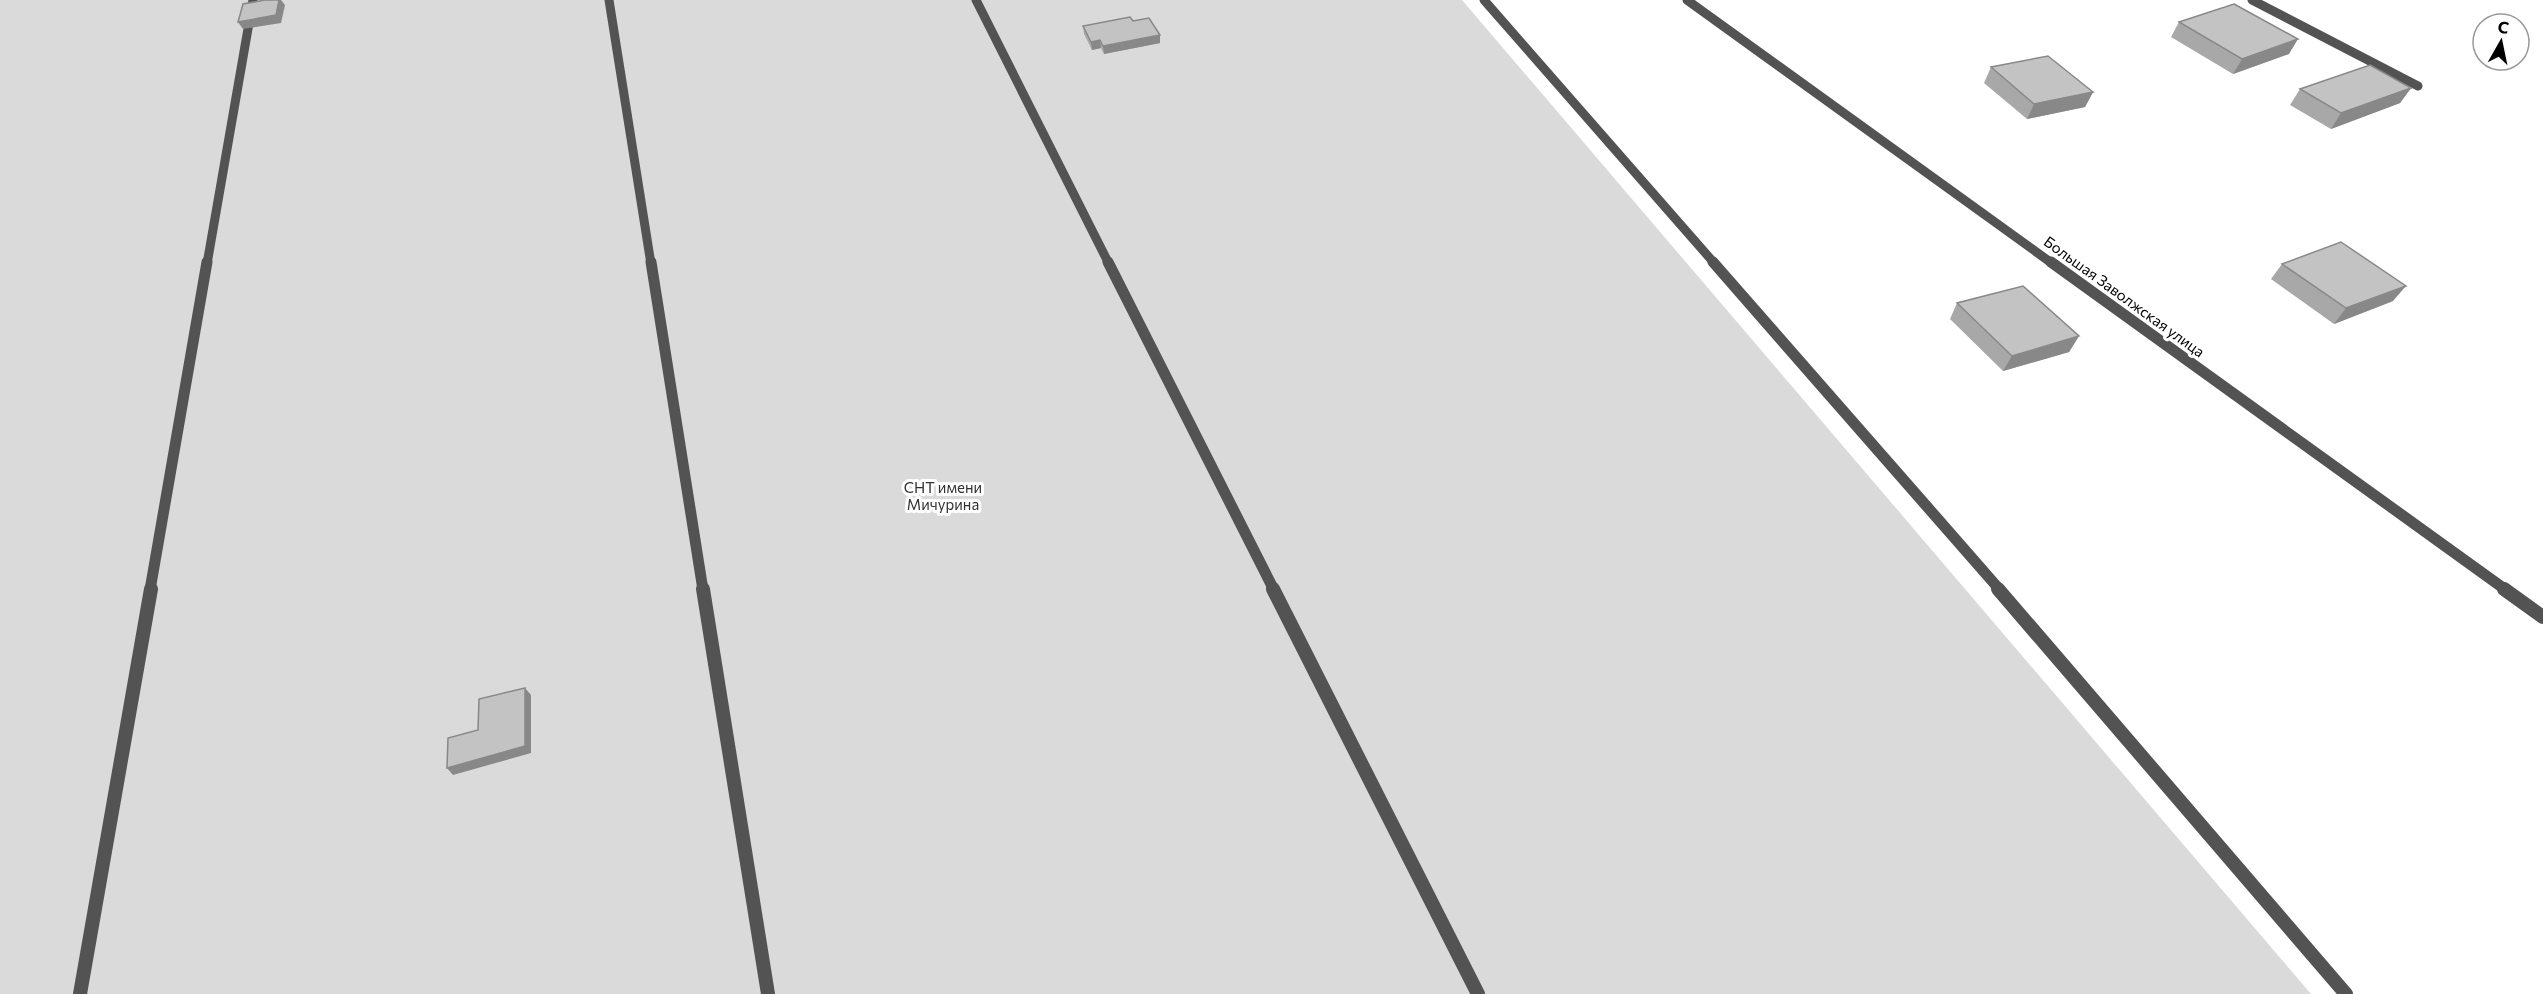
<svg xmlns="http://www.w3.org/2000/svg" width="2543" height="994" viewBox="0 0 2543 994" font-family="Commissioner,sans-serif">
  <rect width="100%" height="100%" fill="#fff"/>
  <path fill="#dadada" d="M0,0H1462L2311,994H0Z"/>
  <g fill="none" stroke-linecap="round" stroke-linejoin="round">
    <path stroke="#535353" stroke-width="9" d="M1484,0L1715,264"/>
    <path stroke="#535353" stroke-width="11" d="M1713,262L2000,590"/>
    <path stroke="#535353" stroke-width="14" d="M1998,589L2346,994"/>
    <g stroke="#535353" stroke-width="9">
      <path d="M609,0L651,264"/>
      <path d="M976,0L1109,264"/>
      <path d="M1687,0L2053,264"/>
      <path d="M2252,0L2418,86"/>
      <path d="M207,264L253,0"/>
    </g>
    <g stroke="#535353" stroke-width="11">
      <path d="M651,262L703,590"/>
      <path d="M1108,262L1274,590"/>
      <path d="M2051,262L2506,590"/>
      <path d="M150,590L207,262"/>
    </g>
    <g stroke="#535353" stroke-width="14">
      <path d="M703,589L768,994"/>
      <path d="M1273,589L1478,994"/>
      <path d="M2504,589L2543,617"/>
      <path d="M80,994L151,589"/>
    </g>
  </g>
  <g fill="#a8a8a8">
    <path d="M1133,21L1160,35V43L1104,54L1101,48L1092,50L1084,34L1083,26Z"/>
    <path d="M2179,22L2289,54L2233,74L2171,37Z"/>
    <path d="M1991,67L2093,92L2085,107L2027,119L1984,83Z"/>
    <path d="M2411,88L2400,103L2331,129L2290,105L2300,89Z"/>
    <path d="M2282,264L2393,301L2334,324L2271,279Z"/>
    <path d="M1957,303L2079,336L2069,352L2003,371L1950,319Z"/>
  </g>
  <g fill="#888">
    <path d="M279,0H281L285,5L281,23L243,29L238,22Z"/>
    <path d="M1160,35V43L1104,54L1103,46Z"/>
    <path d="M2298,39L2289,54L2233,74L2242,59Z"/>
    <path d="M1100,40L1101,48L1092,50L1091,42Z"/>
    <path d="M2411,88L2400,103L2331,129L2341,113Z"/>
    <path d="M2093,92L2085,107L2027,119L2034,104Z"/>
    <path d="M2406,286L2393,301L2334,324L2346,308Z"/>
    <path d="M2079,336L2069,352L2003,371L2012,356Z"/>
    <path d="M525,688L531,695V753L453,775L447,768Z"/>
  </g>
  <g fill="#c3c3c3" stroke="#888" stroke-width="1.5">
    <path d="M265,0H279L276,15L238,22L243,4Z"/>
    <path d="M2234,4L2298,39L2242,59L2179,22Z"/>
    <path d="M1130,17L1133,21L1149,18L1160,35L1103,46L1100,40L1091,42L1083,26Z"/>
    <path d="M2048,56L2093,92L2034,104L1991,67Z"/>
    <path d="M2370,65L2411,88L2341,113L2300,89Z"/>
    <path d="M2341,242L2406,286L2346,308L2282,264Z"/>
    <path d="M2023,286L2079,336L2012,356L1957,303Z"/>
    <path d="M525,688V746L447,768L448,738L478,730L479,699Z"/>
  </g>
  <g text-anchor="middle" stroke-width="6" stroke-linejoin="round" paint-order="stroke">
    <g font-size="15" fill="#000" stroke="#fff">
      <text transform="translate(2124 297) rotate(36)" y="5">Большая Заволжская улица</text>
    </g>
    <g font-size="15" fill="#313131" stroke="#fff">
      <text x="943" y="493">СНТ имени<tspan x="943" dy="17">Мичурина</tspan></text>
    </g>
  </g>
  <g transform="translate(2501 42) rotate(9)"><circle r="28" fill="#ffffff" stroke="#999999" stroke-width="1.5"/>
  <path d="M0-4.5L10 22L0 15L-10 22Z" fill="#000000"/>
  <text y="-9" font-size="16" font-weight="bold" text-anchor="middle" fill="#000000">С</text>
  </g>
</svg>
